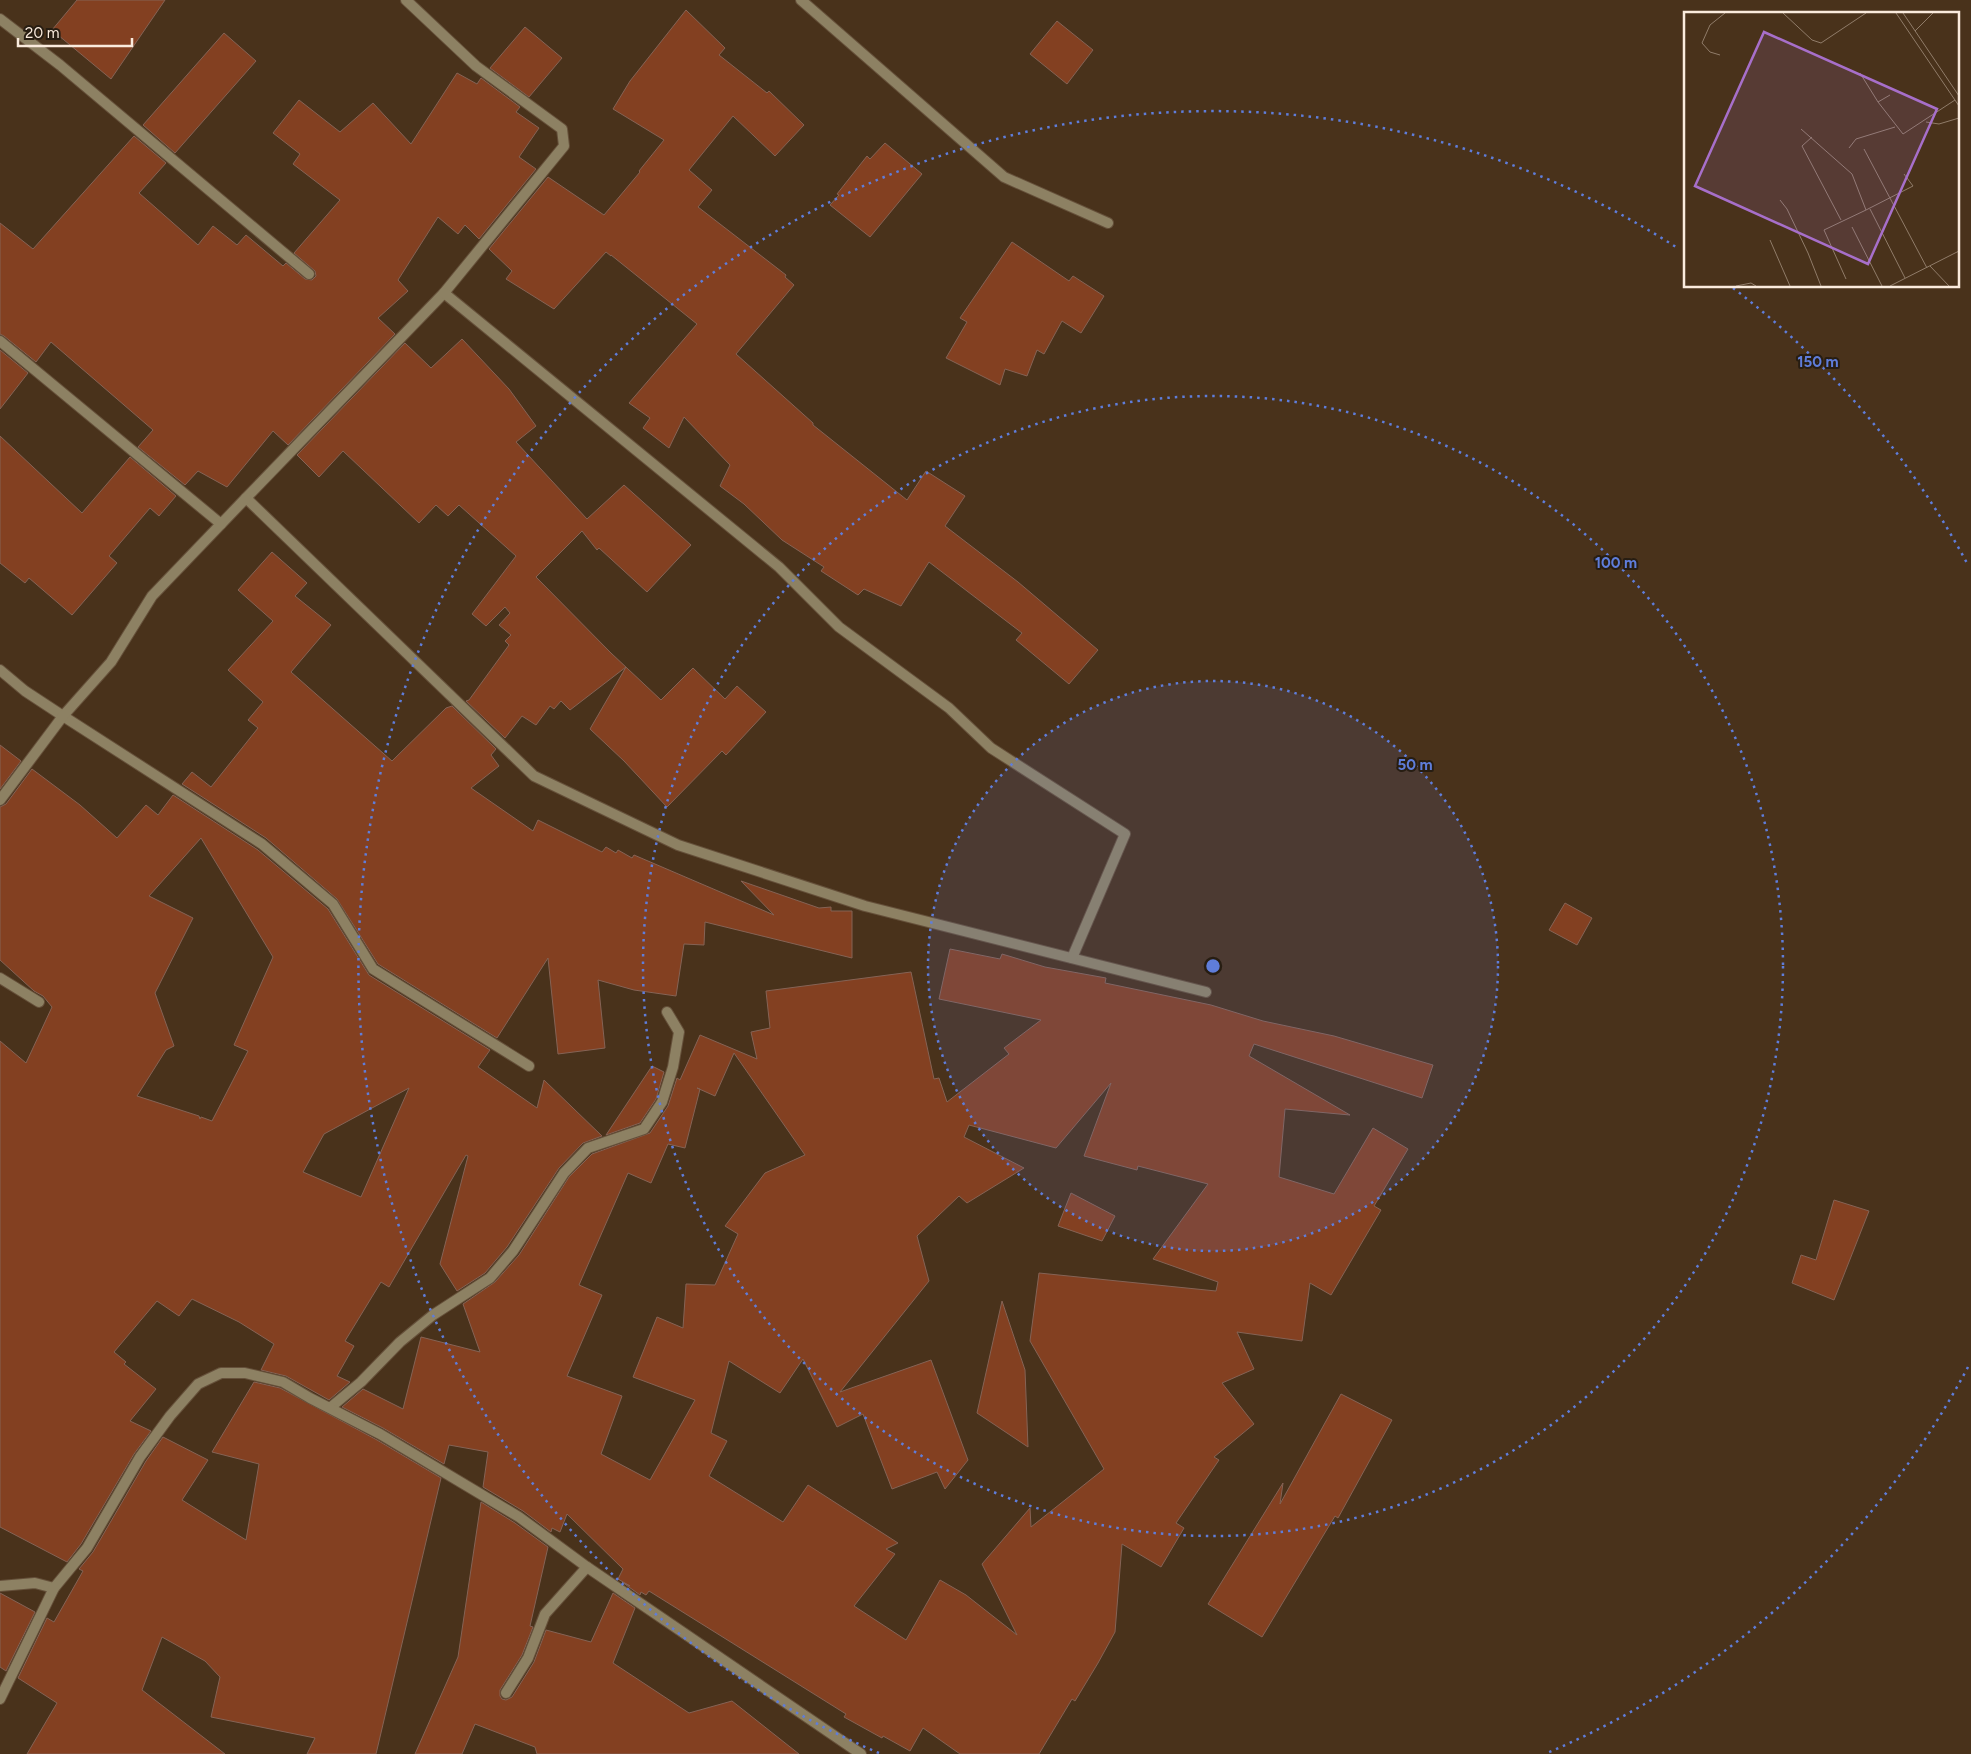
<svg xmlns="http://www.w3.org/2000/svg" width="1971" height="1754" viewBox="0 0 1971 1754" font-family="Figtree,sans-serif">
  <rect width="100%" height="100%" fill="#49321b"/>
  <g fill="#834021" stroke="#856355" fill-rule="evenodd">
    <path d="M77,0H165L111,79L52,30Z"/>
    <path d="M686,10L725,48L719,55L767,93L769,91L804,125L775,156L733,116L689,170L712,190L698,207L786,275L785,277L794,285L736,354L813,423V425L907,500L926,471L965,496L945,526L1018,582L1098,650L1069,684L1016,640L1022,633L929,562L901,606L864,589L858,595L821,571L824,567L782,540L744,504L720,486L730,465L684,417L669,448L643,428L650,418L629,403L697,324L611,255V256L606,252L554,309L506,279L512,271L489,249L548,177L604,215L640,172L639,171L664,140L613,109L630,81Z"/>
    <path d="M1057,21L1093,50L1067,84L1030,54Z"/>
    <path d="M525,27L562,58L529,97L490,68Z"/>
    <path d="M224,33L256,61L175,153L143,125Z"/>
    <path d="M457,73L477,84L481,78L520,107L516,112L539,128L519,157L536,169L479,239L465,225L458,234L438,217L398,280L408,291L378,318L395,334L288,445L273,431L227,487L198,471L185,485L138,447L153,430L51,342L36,362L4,336L0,334V223L33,249L134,136L166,163L139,193L198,245L213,226L237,245L246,235L283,266L286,263L305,279L312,280L316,276L315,271L294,253L340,200L293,164L300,154L273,133L299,100L340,132L373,103L411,144Z"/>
    <path d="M885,143L922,174L870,237L830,205L839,195L837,194L867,156L870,159Z"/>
    <path d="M1012,242L1069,281L1073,276L1104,296L1081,333L1062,321L1044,354L1037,350L1027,376L1005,369L1000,385L946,358L967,322L960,318Z"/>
    <path d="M462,339L509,389L536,426L516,442L587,519L624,485L691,545L647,592L599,548L597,550L582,531L536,577L611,653L661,700L693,668L725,699L737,686L766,712L726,755L722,751L667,807L624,761L590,729L626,667L570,710L561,701L554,709L550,706L536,725L522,716L505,738L466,701L469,700L509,645L505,641L511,635L499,625L510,613L505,607L486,626L472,614L516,556L459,505L448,516L436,505L419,523L343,451L319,477L297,455L405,343L431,368Z"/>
    <path d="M0,350L28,373L0,409Z"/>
    <path d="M0,436L82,513L130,457L176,496L159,516L150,508L109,556L117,563L72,615L29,578L25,583L0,563Z"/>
    <path d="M272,552L307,583L295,596L331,625L291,672L392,761L446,708L452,706L496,749L491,755L499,766L471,788L533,831L538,820L602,852L606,847L616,853L618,850L632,858L634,855L774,915L741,881L819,908L831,907V911H852V958L705,922L704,945L684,944L676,996L634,990L598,980L605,1048L558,1054L548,958L497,1038L378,964L337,899L266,838L182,784L192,772L211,787L258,728L248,720L263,702L228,670L273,621L238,590Z"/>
    <path d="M0,745L21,761L0,789Z"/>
    <path d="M32,769L80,805L117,838L146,805L158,815L173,795L258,850L328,909L369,975L490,1050L478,1067L537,1108L544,1080L602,1136L583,1143L559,1168L507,1247L485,1273L457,1291L440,1264L468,1156L466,1155L389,1287L381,1282L345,1341L354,1346L337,1376L350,1382L329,1400L286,1376L261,1370L274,1344L239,1322L192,1299L179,1316L157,1301L114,1352L126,1362L124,1364L156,1389L130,1421L151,1431L134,1454L81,1544L67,1562L0,1527V1041L26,1063L52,1007L43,996L34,991L0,960V807L6,804ZM201,838L273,957L234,1045L248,1051L212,1121L201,1117L200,1119L199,1116L137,1096L166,1050L174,1046L155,993L193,918L149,896ZM409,1088L361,1197L303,1172L324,1134Z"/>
    <path d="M1565,903L1592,918L1577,945L1549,930Z"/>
    <path d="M950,949L1000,959L1002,954L1045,967L1106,978L1105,983L1211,1005L1263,1021L1334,1036L1433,1065L1422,1098L1254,1044L1249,1056L1350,1115L1285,1109L1279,1177L1334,1194L1373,1128L1408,1149L1374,1206L1381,1210L1331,1295L1310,1283L1302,1341L1237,1332L1254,1369L1222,1383L1254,1424L1214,1457L1219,1460L1176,1523L1184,1528L1161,1567L1122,1544L1115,1632L1098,1663L1075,1701L1072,1699L1039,1754H960L923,1728L910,1751L883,1736L882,1738L844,1717L846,1714L649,1591L646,1595L641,1592L640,1595L622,1582L630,1586L618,1579L623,1569L567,1514L560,1532L552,1528L551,1532L523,1511L483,1487L488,1452L449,1445L444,1464L383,1428L342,1407L363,1389L403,1409L421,1337L480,1352L463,1304L495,1282L519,1255L569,1177L592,1154L650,1133L668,1106L677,1078L680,1080L700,1035L757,1059L751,1032L770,1028L766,991L911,972L934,1079L939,1078L947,1102L1009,1054L1004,1048L1041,1020L939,999ZM734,1053L805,1155L765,1173L725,1226L738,1234L715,1285L686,1284L683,1328L657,1317L633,1377L695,1400L650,1480L601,1454L622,1396L567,1376L602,1295L579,1285L628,1173L651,1183L668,1144L685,1148L700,1089L697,1088L715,1096ZM1111,1083L1084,1156L1137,1170L1138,1166L1208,1184L1153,1259L1218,1282L1216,1291L1039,1273L1030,1341L1104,1469L1031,1527L1030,1508L982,1564L1017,1635L966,1595L940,1580L906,1640L854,1606L895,1554L886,1549L898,1543L808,1485L783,1522L709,1476L727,1441L711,1433L729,1361L780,1393L803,1359L837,1427L863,1414L892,1489L937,1472L945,1489L968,1460L931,1360L840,1392L929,1281L917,1236L959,1196L967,1203L1024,1168L964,1137L969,1125L1056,1148Z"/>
    <path d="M652,1066L664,1072L656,1099L640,1123L606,1135Z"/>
    <path d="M1071,1193L1115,1216L1102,1241L1058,1226Z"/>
    <path d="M1834,1200L1869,1211L1834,1300L1792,1283L1801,1255L1816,1260Z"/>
    <path d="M1002,1301L1025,1370L1028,1447L977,1413Z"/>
    <path d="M254,1382L280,1388L377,1440L441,1478L376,1754H307L315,1738L211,1717L220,1677L205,1661L162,1637L142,1690L225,1754H27L57,1703L18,1678L47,1618L54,1622L83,1571L79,1569L93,1552L146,1461L163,1437L208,1460L182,1500L246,1540L259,1464L212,1452Z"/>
    <path d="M1341,1394L1392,1420L1338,1518L1335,1516L1262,1637L1208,1604L1283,1483L1280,1504Z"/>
    <path d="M481,1502L515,1523L548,1547L530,1626L533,1627L522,1655L500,1690V1696L502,1699L506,1700L512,1697L534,1662L546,1630L591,1642L613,1593L635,1608L613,1663L689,1713L732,1701L799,1754H537L535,1747L475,1724L462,1754H415L458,1657Z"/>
    <path d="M0,1593L35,1612L6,1671L0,1667Z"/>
  </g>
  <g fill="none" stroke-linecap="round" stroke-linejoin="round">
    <g stroke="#65503a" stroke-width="12">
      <g id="minor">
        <path d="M406,0L476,66L562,129L564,146L444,293L246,498L534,776L678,845L865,906L1206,992"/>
        <path d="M801,0L1004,177L1108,223"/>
        <path d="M0,19L60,65L309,274"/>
        <path d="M444,293L779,567L839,627L949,708L991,748L1125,834L1072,958"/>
        <path d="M0,341L221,524"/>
        <path d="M0,670L25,691L63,716L262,844L333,904L373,969L529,1066"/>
        <path d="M0,800L63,716L111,662L152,596L246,498"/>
        <path d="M0,978L39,1002"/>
        <path d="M331,1407L361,1382L400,1342L433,1315L490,1278L513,1251L564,1173L588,1148L644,1129L662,1102L673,1067L679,1032L667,1012"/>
        <path d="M587,1567L861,1754"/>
        <path d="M0,1586L35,1583L54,1588"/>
        <path d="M0,1699L54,1588L87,1548L140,1457L170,1416L198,1384L221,1373H245L283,1382L310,1398L380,1434L519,1517L587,1567L545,1614L528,1658L506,1693"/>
      </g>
    </g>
    <use href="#minor" stroke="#8d8163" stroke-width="10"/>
  </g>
  <circle cx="1213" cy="966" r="285" fill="#5f7dda" fill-opacity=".12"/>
  <g fill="none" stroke="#5f7dda" stroke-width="2.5" stroke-dasharray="2.5 5">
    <circle cx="1213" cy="966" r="285"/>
    <circle cx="1213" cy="966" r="570"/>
    <path d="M1968 1367A855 855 0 0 1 1547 1753M879 1753A855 855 0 1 1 1679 249M1733 288A855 855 0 0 1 1968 565"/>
  </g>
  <g transform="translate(1684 12)">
    <rect width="275" height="275" fill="#49321b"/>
    <path fill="none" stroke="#907c69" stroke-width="1" d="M99,1L128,28L137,31L182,1M212,1L275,94M219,1L275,84M231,19L249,1M36,43L26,40L18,31L26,13L41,1M176,61L194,90M206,83L194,90L219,122L271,88M242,110L255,112L275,106M117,117L168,162L182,198L140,218L162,267M128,125L118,134L157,208M165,136L172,127L211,115M180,137L243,256M96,188L103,197L124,241L137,274M186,197L221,266M182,198L229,174L220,162M168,215L198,274M86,228L106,274M246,254L265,274M52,274L67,271L72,274M206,274L275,239"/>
    <path fill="#a76fca" fill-opacity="0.15" stroke="#a76fca" stroke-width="2.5" d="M80,20L253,97L184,252L11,174Z"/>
    <rect width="275" height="275" fill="none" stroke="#faebdd" stroke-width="2.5"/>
  </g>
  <circle cx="1213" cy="966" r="8" fill="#5f7dda" stroke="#271d12" stroke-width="2.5"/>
  <g font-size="15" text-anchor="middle" font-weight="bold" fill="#5f7dda" stroke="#271d12" stroke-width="4" stroke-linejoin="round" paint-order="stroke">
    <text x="1818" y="367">150 m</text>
    <text x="1616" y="568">100 m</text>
    <text x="1415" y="770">50 m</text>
  </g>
  <path d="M18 38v8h114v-8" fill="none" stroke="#faebdd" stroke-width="2.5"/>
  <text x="25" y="38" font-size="15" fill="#faebdd" stroke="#271d12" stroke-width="4" paint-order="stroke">20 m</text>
</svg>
